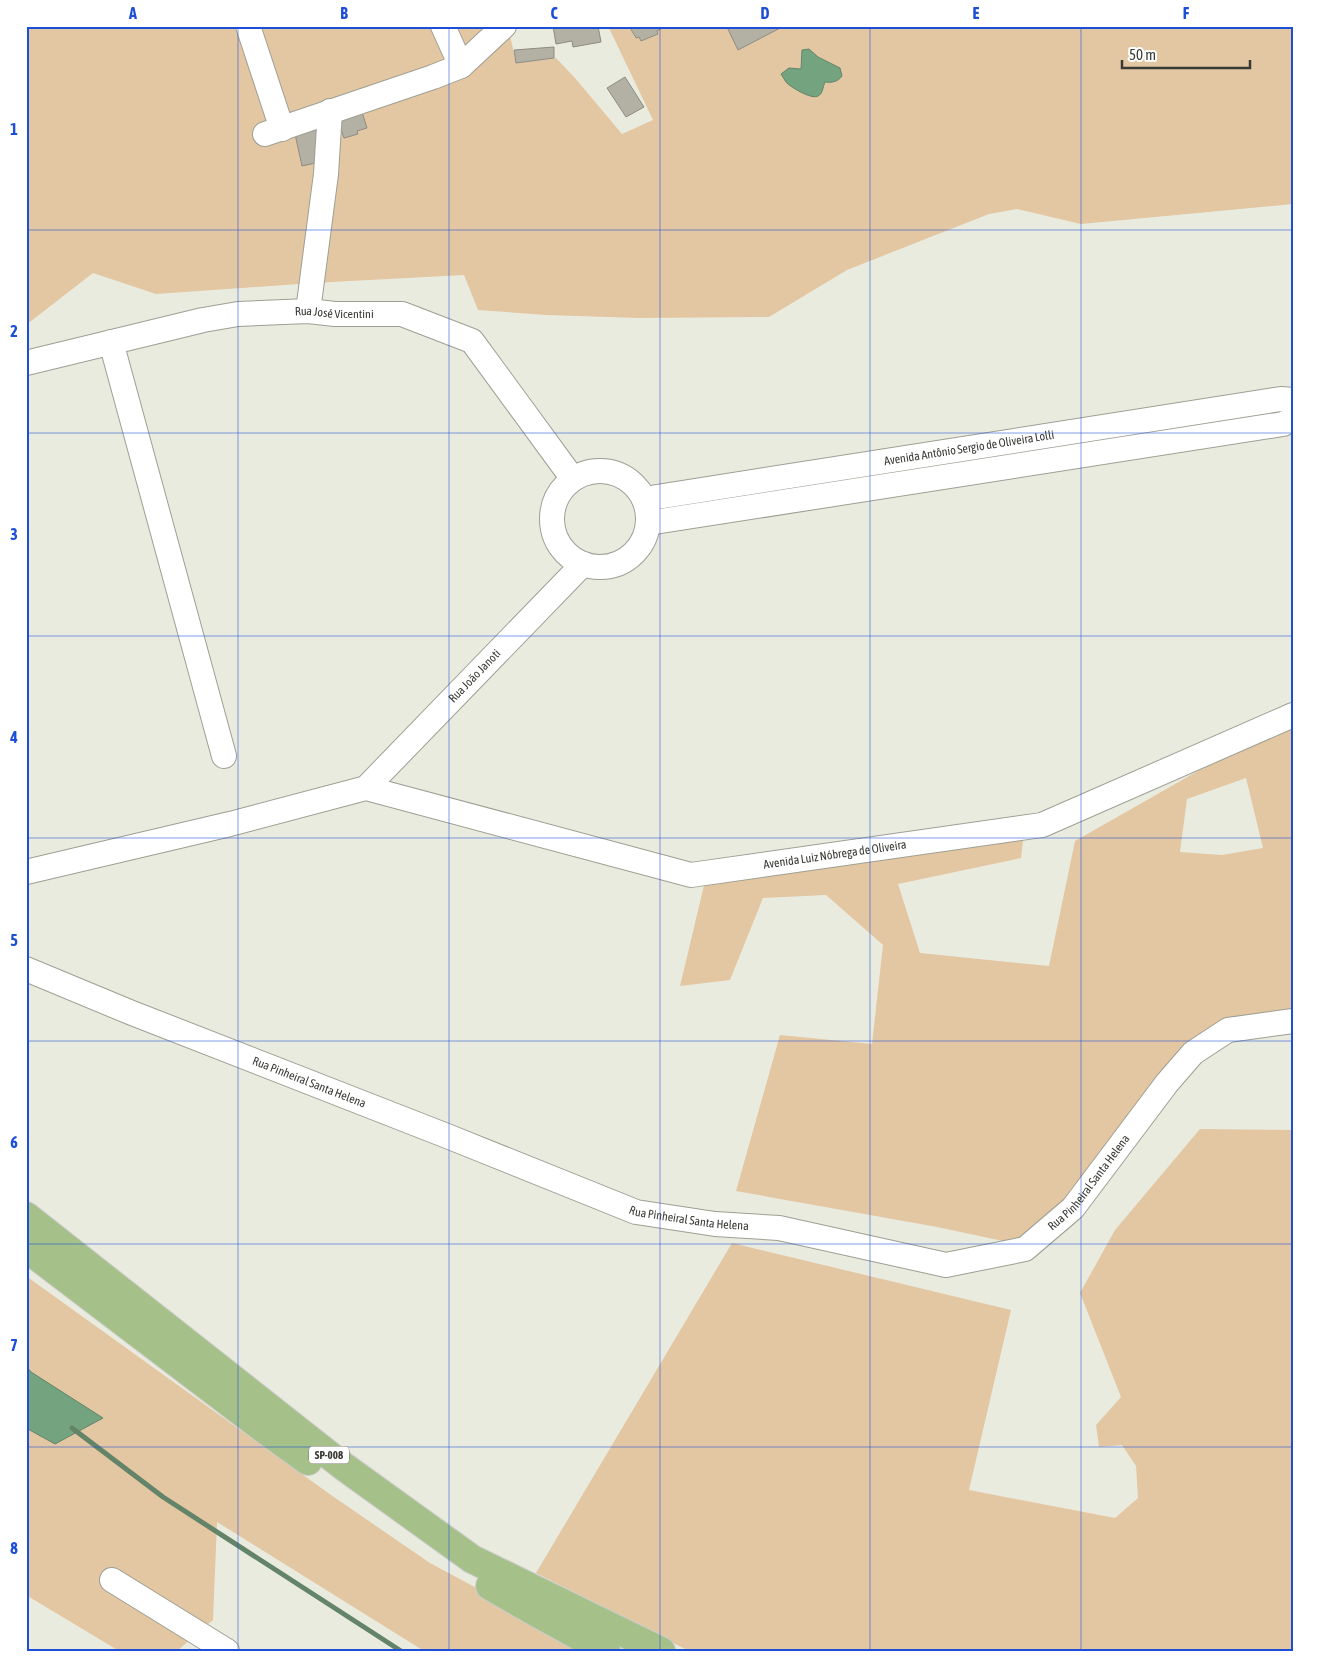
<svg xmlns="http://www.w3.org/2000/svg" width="1319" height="1677" viewBox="0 0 1319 1677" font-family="'Asap Condensed',sans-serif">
  <rect width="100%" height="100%" fill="#eaebdf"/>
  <g fill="#e3c7a3" fill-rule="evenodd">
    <path d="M26,26H504L510,35L516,63L556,58L575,78L622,134L653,120L608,26H629L635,38L639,37L641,41L658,34L657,31L666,26H728L727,27L738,50L784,26H1293V204L1081,224L1017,209L989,214L847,270L769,317L639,318L546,315L478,310L464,275L313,283L156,294L93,273L26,325ZM814,53L818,57L840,68L842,76C838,82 832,83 825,82L822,89L801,69V55Z"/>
    <path d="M1293,726V1015L1209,1031L1070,1206L1022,1245L937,1227L736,1191L780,1035L872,1044L883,945L826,895L763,898L730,980L680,986L706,877L1024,832L1021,858L898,884L920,953L1049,966L1075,841L1233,751ZM1246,778L1263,848L1222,855L1180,852L1187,799Z"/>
    <path d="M1200,1129L1293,1130V1651H689L536,1573L732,1243L1011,1310L969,1490L1115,1518L1138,1498L1136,1466L1122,1445L1099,1447L1096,1425L1121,1397L1080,1293L1115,1230Z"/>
    <path d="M26,1276L331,1495L430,1563L594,1651H424L217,1522L213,1620L177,1651H119L26,1595Z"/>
  </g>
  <g fill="#74a47f" stroke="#638469">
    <path d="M809,49L818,57L840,68L842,76C838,82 831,83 825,82C823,86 823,94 818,96C812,100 790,87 786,82C784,79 783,77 781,74L789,68L801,69L802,50Z"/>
    <path d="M26,1366L31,1372L103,1418L55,1444L26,1428Z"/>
  </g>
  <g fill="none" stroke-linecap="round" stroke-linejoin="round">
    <path stroke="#638469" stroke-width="5" d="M72,1428L163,1497L401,1651"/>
  </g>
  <g fill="#b3b0a4" stroke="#8e8b80">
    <path d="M553,26H598L601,42L573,47L572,41L556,44Z"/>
    <path d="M629,26H666L657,31L658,34L641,41L639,37L636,38Z"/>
    <path d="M728,26H784L738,50L727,27Z"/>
    <path d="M554,47V58L516,63L514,50Z"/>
    <path d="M625,77L644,107L626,117L607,88Z"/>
    <path d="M361,109L367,128L357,131L358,134L344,138L337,117Z"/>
    <path d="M317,130L324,161L302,166L295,134Z"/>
  </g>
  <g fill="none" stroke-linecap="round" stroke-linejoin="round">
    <g stroke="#9e9f94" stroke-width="26">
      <g id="minor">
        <path d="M248,26L282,129"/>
        <path d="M443,26L461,66"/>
        <path d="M265,134L433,77L461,66L504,26"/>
        <path d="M308,311L326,174L330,111"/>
        <path d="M111,342L224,756"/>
        <path id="s1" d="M26,363L203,320L238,314L308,311L335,314H402L472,341L573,479"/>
        <circle cx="600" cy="519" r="48"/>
        <path id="s2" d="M644,499L1281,399L1293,400"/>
        <path d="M648,523L1283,424L1293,419"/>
        <path id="s3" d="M366,788L583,564"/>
        <path id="s4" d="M26,872L230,824L366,788L691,875L1042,825L1293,715"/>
        <path id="s5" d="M26,969L132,1013L447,1136L636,1212L715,1224L779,1228L946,1265L1025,1249L1073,1208L1167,1083L1193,1053L1228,1030L1293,1021"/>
        <path d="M112,1580L227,1651"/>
      </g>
    </g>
    <g stroke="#cccccb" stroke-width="30">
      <g id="major">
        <path d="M26,1216L343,1466L472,1559L661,1651"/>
        <path d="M26,1248L264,1429L308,1461"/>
        <path d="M490,1586L535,1612L606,1651"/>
      </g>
    </g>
    <use href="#minor" stroke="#fff" stroke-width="24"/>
    <use href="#major" stroke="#a5c189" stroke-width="28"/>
  </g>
  <path fill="none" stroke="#1d4ed8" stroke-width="1" stroke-opacity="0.55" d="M238,26V1651M449,26V1651M660,26V1651M870,26V1651M1081,26V1651M26,230H1293M26,433H1293M26,636H1293M26,838H1293M26,1041H1293M26,1244H1293M26,1447H1293"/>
  <g text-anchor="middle" stroke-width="5" stroke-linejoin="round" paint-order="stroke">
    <rect fill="#fff" stroke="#757672" stroke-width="1" x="309" y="1446.5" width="40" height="17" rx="4"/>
    <g font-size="11" font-weight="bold" fill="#3a3b36">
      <text x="329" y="1459">SP-008</text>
    </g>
    <g font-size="12" fill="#3a3b36" stroke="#fff">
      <text dy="4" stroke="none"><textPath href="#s1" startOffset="314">Rua José Vicentini</textPath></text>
      <text dy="4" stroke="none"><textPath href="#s2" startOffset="329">Avenida Antônio Sergio de Oliveira Lolli</textPath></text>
      <text dy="4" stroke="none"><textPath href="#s3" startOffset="156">Rua João Janoti</textPath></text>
      <text dy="4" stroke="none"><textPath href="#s4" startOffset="832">Avenida Luiz Nóbrega de Oliveira</textPath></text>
      <text dy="4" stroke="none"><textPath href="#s5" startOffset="305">Rua Pinheiral Santa Helena</textPath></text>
      <text dy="4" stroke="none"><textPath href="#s5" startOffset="1145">Rua Pinheiral Santa Helena</textPath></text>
      <text dy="4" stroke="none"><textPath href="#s5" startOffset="710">Rua Pinheiral Santa Helena</textPath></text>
    </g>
  </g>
  <rect width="1319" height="1677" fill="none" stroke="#ffffff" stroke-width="55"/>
  <path d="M1122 60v8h128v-8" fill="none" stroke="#3a3b36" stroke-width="2.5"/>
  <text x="1129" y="60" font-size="15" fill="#3a3b36" stroke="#ffffff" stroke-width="4" paint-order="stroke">50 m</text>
  <rect x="28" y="28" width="1264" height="1622" fill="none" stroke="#1d4ed8" stroke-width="2"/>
  <g font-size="16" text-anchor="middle" font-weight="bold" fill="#1d4ed8">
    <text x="133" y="19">A</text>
    <text x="344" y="19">B</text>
    <text x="554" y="19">C</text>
    <text x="765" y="19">D</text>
    <text x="976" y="19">E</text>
    <text x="1186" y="19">F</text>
    <text x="14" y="135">1</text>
    <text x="14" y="337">2</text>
    <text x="14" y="540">3</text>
    <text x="14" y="743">4</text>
    <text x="14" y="946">5</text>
    <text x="14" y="1148">6</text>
    <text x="14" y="1351">7</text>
    <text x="14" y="1554">8</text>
  </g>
</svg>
